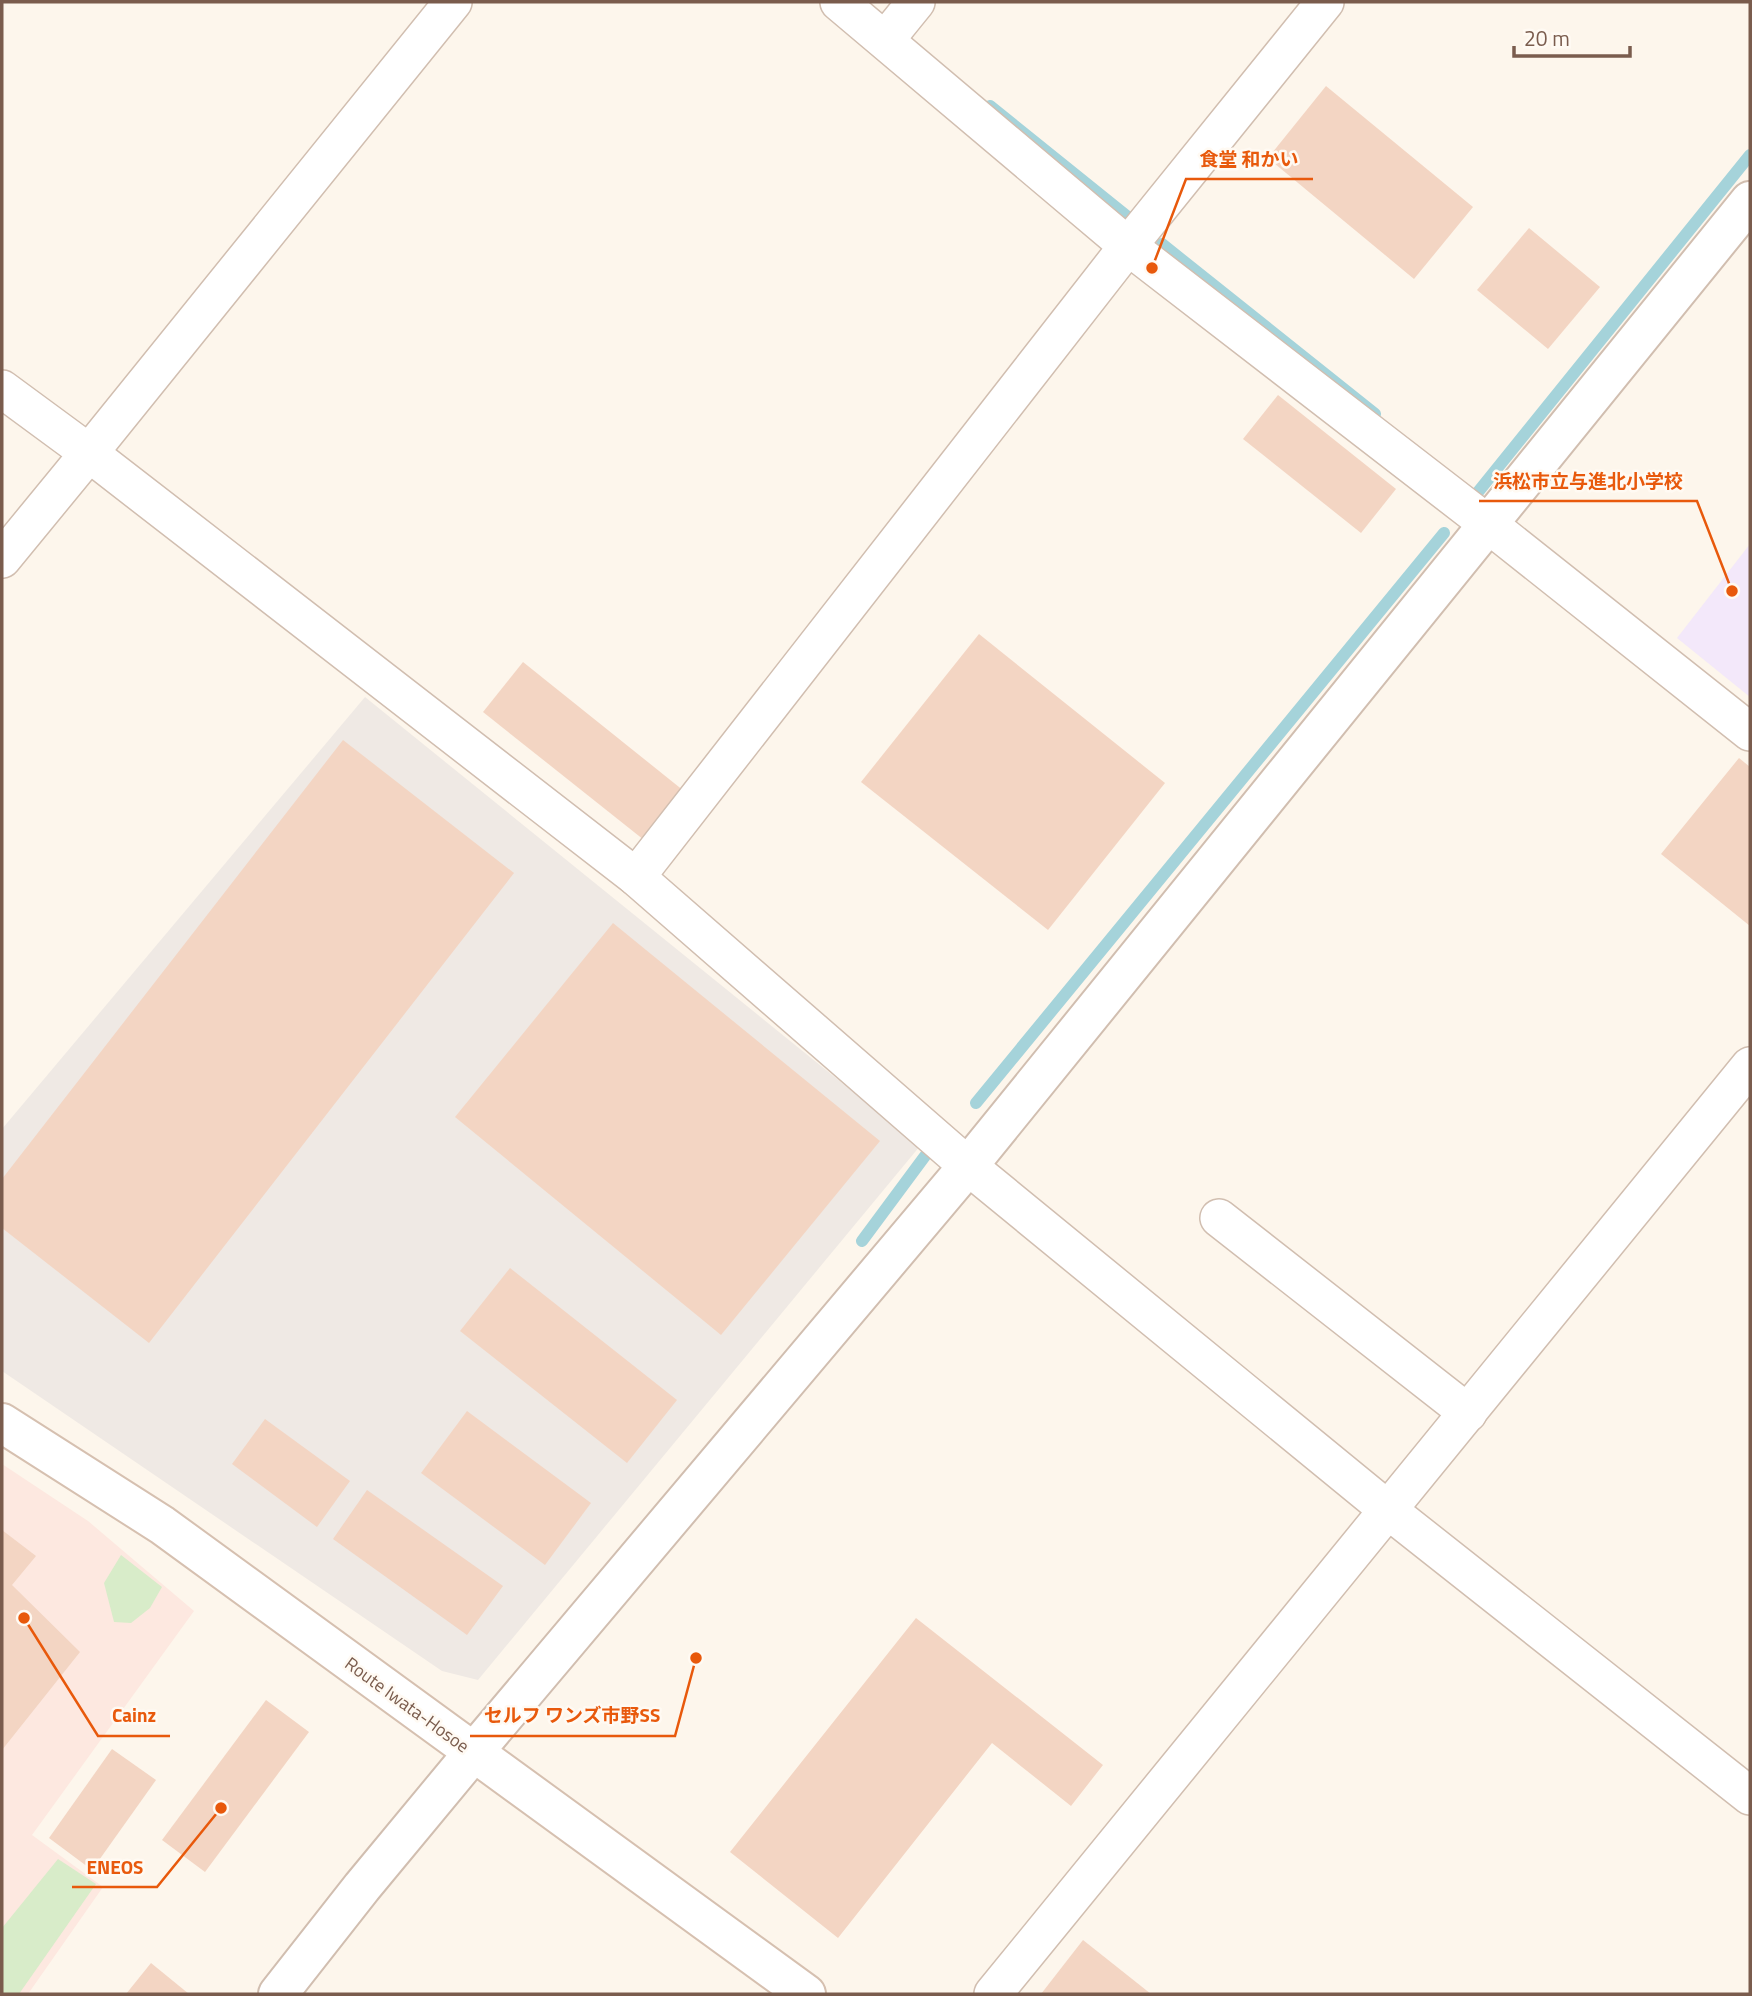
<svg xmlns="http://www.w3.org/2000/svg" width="1752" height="1996" viewBox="0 0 1752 1996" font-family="'Titillium Web','Noto Sans JP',sans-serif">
  <rect width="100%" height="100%" fill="#fdf6ec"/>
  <path fill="#fde8e0" d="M2,1464L88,1521L194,1611L32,1835L103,1887L28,1994H2Z"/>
  <path fill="#efe9e4" d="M365,697L920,1146L478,1680L442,1671L2,1371V1129Z"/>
  <path fill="#f3e8fa" d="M1750,544V697L1677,638Z"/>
  <g fill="#d8ecc9">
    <path d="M121,1555L162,1587L150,1608L131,1623L114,1622L104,1583Z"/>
    <path d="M58,1859L96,1884L19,1994H2V1928Z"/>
  </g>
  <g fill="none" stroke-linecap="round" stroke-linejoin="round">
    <g stroke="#a5d3da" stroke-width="12">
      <path d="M990,106L1134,222"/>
      <path d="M1162,244L1375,414"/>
      <path d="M1474,497L1750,155"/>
      <path d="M976,1103L1444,533"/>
      <path d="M862,1241L925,1156"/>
    </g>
  </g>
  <g fill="#f3d5c3">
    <path d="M1326,86L1473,207L1414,279L1268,158Z"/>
    <path d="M1529,228L1600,287L1548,349L1477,290Z"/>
    <path d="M1278,395L1396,489L1361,533L1243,439Z"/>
    <path d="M979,634L1165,783L1048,930L861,782Z"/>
    <path d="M523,662L684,791L644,840L483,712Z"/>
    <path d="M343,740L514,873L149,1343L2,1228V1179Z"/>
    <path d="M1739,758L1750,767V926L1661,854Z"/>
    <path d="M613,923L880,1141L721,1335L455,1117Z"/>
    <path d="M510,1268L677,1400L627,1463L460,1331Z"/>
    <path d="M467,1411L591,1503L545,1565L421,1473Z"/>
    <path d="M265,1419L350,1481L317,1527L232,1464Z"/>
    <path d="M367,1490L503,1586L467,1635L333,1539Z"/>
    <path d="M2,1530L36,1556L12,1585L80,1652L2,1750Z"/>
    <path d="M916,1618L1103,1765L1071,1806L992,1743L838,1938L730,1852Z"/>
    <path d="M266,1700L309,1732L205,1872L162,1840Z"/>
    <path d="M112,1749L156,1780L92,1870L49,1838Z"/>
    <path d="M1083,1940L1151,1994H1041Z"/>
    <path d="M151,1963L189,1994H126Z"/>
  </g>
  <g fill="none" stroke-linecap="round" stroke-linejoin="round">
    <g stroke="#d1beb0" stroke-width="40">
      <g id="minor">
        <path d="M839,2L1128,246L1488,524L1750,732"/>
        <path d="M886,39L916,2"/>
        <path d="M2,389L89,453L636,877L968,1166L1388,1510L1750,1796"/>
        <path d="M2,559L89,453L453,2"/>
        <path d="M636,877L1128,246L1325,2"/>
        <path d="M1219,1218L1468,1413"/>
        <path d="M993,1994L1750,1066"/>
      </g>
    </g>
    <g stroke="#d1beb0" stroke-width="42">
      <path id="tertiary" d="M278,1994L362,1887L473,1753L968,1166L1750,201"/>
    </g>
    <g stroke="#d6c0b0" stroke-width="42">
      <path id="secondary" d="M2,1423L162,1525L806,1994"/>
    </g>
    <use href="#minor" stroke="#fff" stroke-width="37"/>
    <use href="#tertiary" stroke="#fff" stroke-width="38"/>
    <use href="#secondary" stroke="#fff" stroke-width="38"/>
  </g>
  <g text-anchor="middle" stroke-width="5" stroke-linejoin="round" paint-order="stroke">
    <g font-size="18" fill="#7a5c4d" stroke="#fffaf3">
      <text transform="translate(407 1705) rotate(36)" y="6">Route Iwata-Hosoe</text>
    </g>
  </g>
  <path fill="none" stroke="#e8590c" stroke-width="2.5" d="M1152 268L1186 179H1313M1732 591L1697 501H1479M696 1658L675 1736H470M24 1618L98 1736H170M221 1808L157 1887H72"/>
  <g fill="#e8590c" stroke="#fffaf3" stroke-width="2.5">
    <circle cx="1152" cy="268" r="7"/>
    <circle cx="1732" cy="591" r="7"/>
    <circle cx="696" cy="1658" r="7"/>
    <circle cx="24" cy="1618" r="7"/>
    <circle cx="221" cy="1808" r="7"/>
  </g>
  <g font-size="19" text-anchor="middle" font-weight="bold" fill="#e8590c" stroke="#fffaf3" stroke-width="5" stroke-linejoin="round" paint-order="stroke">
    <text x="1249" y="166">食堂 和かい</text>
    <text x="1588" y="488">浜松市立与進北小学校</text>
    <text x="572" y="1722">セルフ ワンズ市野SS</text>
    <text x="134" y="1722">Cainz</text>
    <text x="115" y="1874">ENEOS</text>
  </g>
  <rect width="1752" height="1996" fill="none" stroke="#7a5c4d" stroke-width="7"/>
  <path d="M1514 46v10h116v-10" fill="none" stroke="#7a5c4d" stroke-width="3.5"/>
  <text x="1524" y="46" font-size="21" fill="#7a5c4d" stroke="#fffaf3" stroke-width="5" paint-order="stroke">20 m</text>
</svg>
